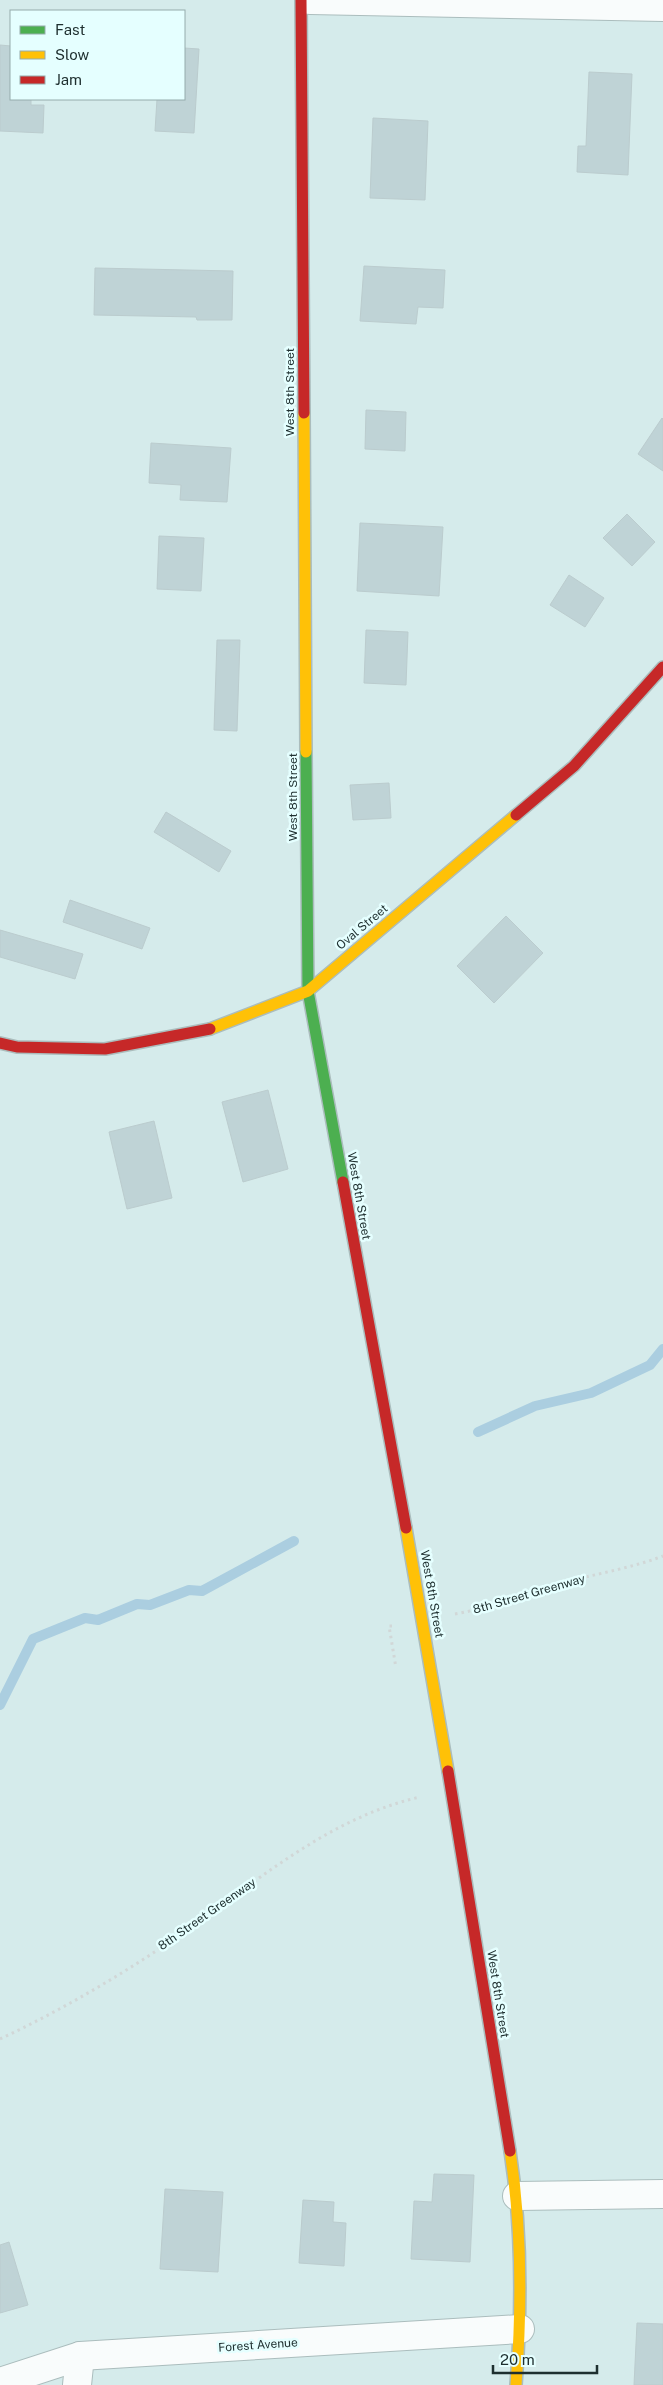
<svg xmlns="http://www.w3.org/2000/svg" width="663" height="2385" viewBox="0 0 663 2385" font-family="'Public Sans',sans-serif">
  <rect width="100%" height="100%" fill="#d5ebeb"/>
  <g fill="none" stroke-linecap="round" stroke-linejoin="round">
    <g stroke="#abcee0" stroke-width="10">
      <path d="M478,1432L535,1406L591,1393L650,1365L663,1349"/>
      <path d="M0,1705L33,1639L85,1618L98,1620L137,1604L150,1605L189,1590L202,1591L294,1541"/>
    </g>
  </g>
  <g fill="#bfd3d6" stroke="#bbccce">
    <path d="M0,45L11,46V99H31V105H44L43,133L0,131Z"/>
    <path d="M184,48L199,49L194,133L155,131L157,99H184Z"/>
    <path d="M589,72L632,74L628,175L577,172L578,146H586Z"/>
    <path d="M373,118L428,121L425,200L370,198Z"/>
    <path d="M364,266L445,270L443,308L418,307L416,324L360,321Z"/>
    <path d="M95,268L233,271L232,320H197L196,317L94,315Z"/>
    <path d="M366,410L406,412L405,451L365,449Z"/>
    <path d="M662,418L663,419V471L638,454Z"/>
    <path d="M151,443L231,448L227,502L180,500L181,485L149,483Z"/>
    <path d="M627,514L655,542L632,566L603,538Z"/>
    <path d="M360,523L443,527L439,596L357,591Z"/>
    <path d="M159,536L204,538L201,591L157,589Z"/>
    <path d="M569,575L604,598L585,627L550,605Z"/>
    <path d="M366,630L408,632L406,685L364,683Z"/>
    <path d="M217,640H240L237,731L214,730Z"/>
    <path d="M389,783L391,818L353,820L350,785Z"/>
    <path d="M166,812L231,851L219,872L154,832Z"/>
    <path d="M70,900L150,928L142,949L63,922Z"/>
    <path d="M506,916L543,953L494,1003L457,966Z"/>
    <path d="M0,930L83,954L75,979L0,957Z"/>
    <path d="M268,1090L288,1169L243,1182L222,1102Z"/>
    <path d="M154,1121L172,1198L127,1209L109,1132Z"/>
    <path d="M434,2174L474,2175L470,2262L411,2259L414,2201L432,2202Z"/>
    <path d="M165,2189L223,2192L218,2272L160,2269Z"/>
    <path d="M303,2200L334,2202L333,2222L346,2223L344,2266L299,2263Z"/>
    <path d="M9,2242L28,2305L0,2313V2245Z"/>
    <path d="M637,2323L663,2324V2385H634Z"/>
  </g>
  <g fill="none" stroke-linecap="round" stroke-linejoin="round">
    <g stroke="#abbdbd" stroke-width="30">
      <g id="street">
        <path d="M310,0L663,7"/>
        <path d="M517,2196L663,2194"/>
        <path d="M0,2382L80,2356L520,2329"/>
        <path d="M77,2385L80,2356"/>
      </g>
    </g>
    <g stroke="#abbdbd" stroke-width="14">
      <path id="fast" d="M306,752L308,991L343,1182"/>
    </g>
    <g stroke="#abbdbd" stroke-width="14">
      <g id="slow">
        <path d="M304,413L306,752"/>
        <path d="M210,1029L308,991L516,815"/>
        <path d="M406,1528L448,1771"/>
        <path d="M510,2151C522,2228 522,2307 516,2385"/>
      </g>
    </g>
    <g stroke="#abbdbd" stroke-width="14">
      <g id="jam">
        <path d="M301,0L304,413"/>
        <path d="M516,815L574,766L663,667"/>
        <path d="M0,1043L17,1047L105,1049L210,1029"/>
        <path d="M343,1182L406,1528"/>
        <path d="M448,1771L510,2151"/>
      </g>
    </g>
    <g stroke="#d1d7d7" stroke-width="3" stroke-dasharray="2.5 4" stroke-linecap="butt">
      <path d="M455,1614C491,1608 523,1593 559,1584C593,1574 629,1569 663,1556"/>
      <path d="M392,1626H389L396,1668"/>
      <path d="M0,2039C66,2008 130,1970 190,1928C262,1877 332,1817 420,1797"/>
    </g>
    <use href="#street" stroke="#f9fcfc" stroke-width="28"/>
    <use href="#fast" stroke="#4caf50" stroke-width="11"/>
    <use href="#slow" stroke="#ffc107" stroke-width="11"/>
    <use href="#jam" stroke="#c62828" stroke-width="11"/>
  </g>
  <g text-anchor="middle" stroke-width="5" stroke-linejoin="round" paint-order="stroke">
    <g font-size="12" fill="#1e2f2f" stroke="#e5ffff">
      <text transform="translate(290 392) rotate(-90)" y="4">West 8th Street</text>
      <text transform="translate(293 797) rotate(-90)" y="4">West 8th Street</text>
      <text transform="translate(362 927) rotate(-40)" y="4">Oval Street</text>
      <text transform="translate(359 1196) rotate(80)" y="4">West 8th Street</text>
      <text transform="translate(432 1594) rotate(80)" y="4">West 8th Street</text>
      <text transform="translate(529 1594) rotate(-16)" y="4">8th Street Greenway</text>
      <text transform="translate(207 1914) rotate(-35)" y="4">8th Street Greenway</text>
      <text transform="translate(498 1994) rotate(81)" y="4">West 8th Street</text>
      <text transform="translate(258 2345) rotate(-4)" y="4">Forest Avenue</text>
    </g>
  </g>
  <rect x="10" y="10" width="175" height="90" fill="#e5ffff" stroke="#95acac"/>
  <rect x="20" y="26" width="25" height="8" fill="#4caf50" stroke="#95acac"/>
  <text x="55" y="35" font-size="15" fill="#1e2f2f">Fast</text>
  <rect x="20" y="51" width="25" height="8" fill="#ffc107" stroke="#95acac"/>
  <text x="55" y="60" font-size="15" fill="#1e2f2f">Slow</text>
  <rect x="20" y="76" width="25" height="8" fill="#c62828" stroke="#95acac"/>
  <text x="55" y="85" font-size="15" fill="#1e2f2f">Jam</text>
  <path d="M493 2365v8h104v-8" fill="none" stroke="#1e2f2f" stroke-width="2.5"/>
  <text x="500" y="2365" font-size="15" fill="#1e2f2f" stroke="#e5ffff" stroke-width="4" paint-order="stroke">20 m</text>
</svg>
